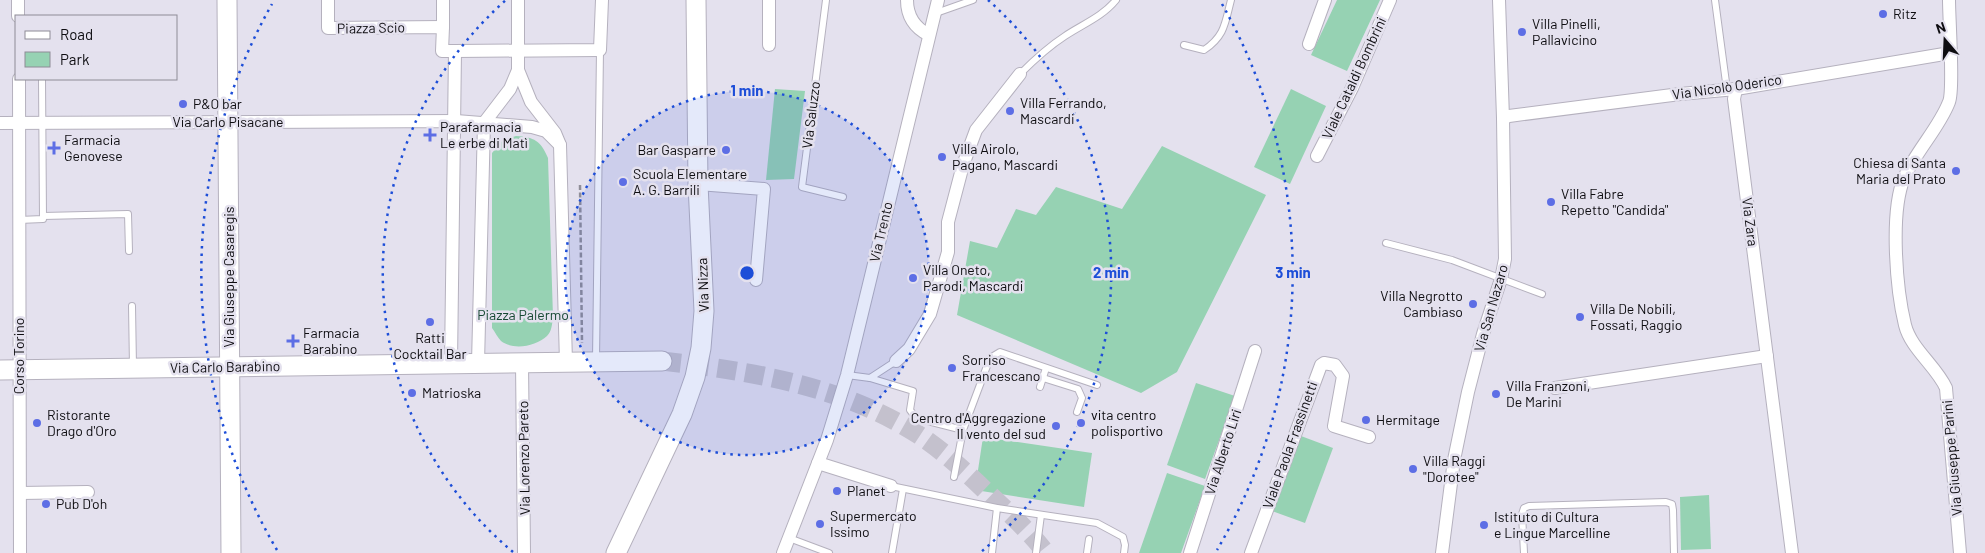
<svg xmlns="http://www.w3.org/2000/svg" width="1985" height="553" viewBox="0 0 1985 553" font-family="Barlow,sans-serif">
  <rect width="100%" height="100%" fill="#e4e1ee"/>
  <g fill="#96d2b3">
    <path d="M1337,0H1380L1347,71L1311,55Z"/>
    <path d="M775,89L805,91L794,179L766,180Z"/>
    <path d="M1291,89L1326,106L1290,184L1254,167Z"/>
    <path d="M516,136C534,137 541,141 548,158L553,317C552,324 552,331 547,336C536,346 514,351 501,341C498,338 495,332 492,328V153L503,140Z"/>
    <path d="M1162,146L1266,195L1177,372L1141,393L957,315L970,241L997,248L1016,209L1036,215L1056,187L1122,209Z"/>
    <path d="M1196,383L1235,396L1205,479L1167,465Z"/>
    <path d="M1301,436L1333,448L1305,523L1272,511Z"/>
    <path d="M983,437L1092,453L1084,507L975,490Z"/>
    <path d="M1167,473L1205,486L1181,553H1139Z"/>
    <path d="M1709,495L1711,549L1681,550L1680,497Z"/>
  </g>
  <g fill="none" stroke-linecap="round" stroke-linejoin="round">
    <path stroke="#c4c1cd" stroke-width="19" stroke-dasharray="19 9" stroke-linecap="butt" d="M662,361C751,371 845,386 922,437C947,454 969,475 991,496C1010,514 1030,532 1046,553"/>
    <g stroke="#b5b1be" stroke-width="8">
      <g id="lane">
        <path d="M826,0L802,187L843,197"/>
        <path d="M1715,0L1727,90"/>
        <path d="M936,13L973,0"/>
        <path d="M1184,45L1204,50C1225,36 1225,23 1231,0"/>
        <path d="M1020,74C1034,60 1048,47 1065,36C1083,24 1102,17 1116,0"/>
        <path d="M43,216L128,214L129,251"/>
        <path d="M19,220L43,219L42,79"/>
        <path d="M1386,243L1452,260L1542,294"/>
        <path d="M132,306L133,367"/>
        <path d="M596,360L600,50"/>
        <path d="M847,375L870,378L896,361"/>
        <path d="M870,378L913,391L910,410L916,418L963,430L990,358L1000,352L1097,385"/>
        <path d="M1043,378L1078,389L1082,398L1077,412"/>
        <path d="M1040,387L1046,368"/>
        <path d="M954,477L963,430"/>
        <path d="M891,486L997,508L1097,523L1123,537L1125,545L1124,553"/>
        <path d="M789,538L829,553"/>
        <path d="M892,553L903,489"/>
        <path d="M992,553L997,508"/>
        <path d="M1036,553L1041,515"/>
        <path d="M1087,553L1089,539"/>
        <path d="M1524,553L1522,514L1524,508L1529,506L1666,502L1672,504L1673,510L1674,553"/>
      </g>
    </g>
    <g stroke="#b5b1be" stroke-width="14">
      <g id="street">
        <path d="M18,0V16"/>
        <path d="M328,0V28L443,27L442,51H455L600,50L602,0"/>
        <path d="M443,0V27"/>
        <path d="M769,0V45"/>
        <path d="M907,0C907,17 915,28 929,35"/>
        <path d="M1949,0C1949,18 1954,90 1949,102C1939,128 1916,151 1904,178C1890,212 1896,288 1905,325C1911,349 1936,366 1946,388L1960,553"/>
        <path d="M1309,44L1325,0"/>
        <path d="M518,70L531,102L555,133L560,145L566,362"/>
        <path d="M19,79L20,553"/>
        <path d="M1736,89L1734,99L1792,553"/>
        <path d="M1503,118L1509,116L1680,94L1736,89L1950,53"/>
        <path d="M0,123L456,121L532,127L546,131L560,145"/>
        <path d="M1317,156L1352,88L1390,0"/>
        <path d="M698,184L764,189L756,280"/>
        <path d="M896,361L909,349L930,314L948,252V222L963,165L976,130L1020,74"/>
        <path d="M451,363L455,51"/>
        <path d="M478,363L484,123L510,89L518,70V0"/>
        <path d="M522,363L524,553"/>
        <path d="M1555,388L1767,356"/>
        <path d="M818,463L891,486"/>
        <path d="M20,493L88,492"/>
        <path d="M783,553L827,440L847,375L938,0"/>
        <path d="M1190,553L1255,351"/>
        <path d="M1251,553L1321,365L1324,363L1335,365L1343,376L1334,426L1369,437"/>
        <path d="M1442,553L1454,460L1468,392L1483,334L1501,279L1505,259L1503,118L1499,0"/>
      </g>
    </g>
    <g stroke="#b5b1be" stroke-width="21">
      <g id="secondary">
        <path d="M227,0L231,553"/>
        <path d="M0,370L662,361"/>
        <path d="M616,553L682,414L695,377L701,348L704,311L698,184L696,0"/>
      </g>
    </g>
    <path stroke="#908e98" stroke-width="2.5" stroke-dasharray="5 2.5" stroke-linecap="butt" d="M580,185L582,343"/>
    <use href="#lane" stroke="#fff" stroke-width="6"/>
    <use href="#street" stroke="#fff" stroke-width="12"/>
    <use href="#secondary" stroke="#fff" stroke-width="19"/>
  </g>
  <circle cx="747" cy="273" r="182" fill="#1d4ed8" fill-opacity=".12"/>
  <g fill="none" stroke="#1d4ed8" stroke-width="2.5" stroke-dasharray="2.5 5">
    <circle cx="747" cy="273" r="182"/>
    <path d="M513 552A364 364 0 0 1 506 0M988 0A364 364 0 0 1 981 552"/>
    <path d="M277 550A546 546 0 0 1 272 4M1222 4A546 546 0 0 1 1217 550"/>
  </g>
  <g fill="#5d6ee5" stroke="#e4e1ee" stroke-width="2">
    <circle cx="1883" cy="14" r="5"/>
    <circle cx="1522" cy="32" r="5"/>
    <circle cx="183" cy="104" r="5"/>
    <circle cx="1010" cy="111" r="5"/>
    <path d="M427.5 127.5h5v5h5v5h-5v5h-5v-5h-5v-5h5z"/>
    <path d="M51.5 140.5h5v5h5v5h-5v5h-5v-5h-5v-5h5z"/>
    <circle cx="726" cy="150" r="5"/>
    <circle cx="942" cy="157" r="5"/>
    <circle cx="1956" cy="171" r="5"/>
    <circle cx="623" cy="182" r="5"/>
    <circle cx="1551" cy="202" r="5"/>
    <circle cx="913" cy="278" r="5"/>
    <circle cx="1473" cy="304" r="5"/>
    <circle cx="1580" cy="317" r="5"/>
    <circle cx="430" cy="322" r="5"/>
    <path d="M290.5 333.5h5v5h5v5h-5v5h-5v-5h-5v-5h5z"/>
    <circle cx="952" cy="368" r="5"/>
    <circle cx="412" cy="393" r="5"/>
    <circle cx="1496" cy="394" r="5"/>
    <circle cx="1366" cy="420" r="5"/>
    <circle cx="37" cy="423" r="5"/>
    <circle cx="1081" cy="423" r="5"/>
    <circle cx="1056" cy="426" r="5"/>
    <circle cx="1413" cy="469" r="5"/>
    <circle cx="837" cy="491" r="5"/>
    <circle cx="46" cy="504" r="5"/>
    <circle cx="820" cy="524" r="5"/>
    <circle cx="1484" cy="525" r="5"/>
  </g>
  <g text-anchor="middle" stroke-width="5" stroke-linejoin="round" paint-order="stroke">
    <g font-size="14" fill="#0e0d11" stroke="#e4e1ee" text-anchor="start">
      <text x="1893" y="19">Ritz</text>
      <text x="1532" y="29">Villa Pinelli,<tspan x="1532" dy="16">Pallavicino</tspan></text>
      <text x="1020" y="108">Villa Ferrando,<tspan x="1020" dy="16">Mascardi</tspan></text>
      <text x="193" y="109">P&amp;O bar</text>
      <text x="440" y="132">Parafarmacia<tspan x="440" dy="16">Le erbe di Matì</tspan></text>
      <text x="64" y="145">Farmacia<tspan x="64" dy="16">Genovese</tspan></text>
      <text x="952" y="154">Villa Airolo,<tspan x="952" dy="16">Pagano, Mascardi</tspan></text>
      <text x="716" y="155" text-anchor="end">Bar Gasparre</text>
      <text x="1946" y="168" text-anchor="end">Chiesa di Santa<tspan x="1946" dy="16">Maria del Prato</tspan></text>
      <text x="633" y="179">Scuola Elementare<tspan x="633" dy="16">A. G. Barrili</tspan></text>
      <text x="1561" y="199">Villa Fabre<tspan x="1561" dy="16">Repetto "Candida"</tspan></text>
      <text x="923" y="275">Villa Oneto,<tspan x="923" dy="16">Parodi, Mascardi</tspan></text>
      <text x="1463" y="301" text-anchor="end">Villa Negrotto<tspan x="1463" dy="16">Cambiaso</tspan></text>
      <text x="1590" y="314">Villa De Nobili,<tspan x="1590" dy="16">Fossati, Raggio</tspan></text>
      <text x="303" y="338">Farmacia<tspan x="303" dy="16">Barabino</tspan></text>
      <text x="430" y="343" text-anchor="middle">Ratti<tspan x="430" dy="16">Cocktail Bar</tspan></text>
      <text x="962" y="365">Sorriso<tspan x="962" dy="16">Francescano</tspan></text>
      <text x="1506" y="391">Villa Franzoni,<tspan x="1506" dy="16">De Marini</tspan></text>
      <text x="422" y="398">Matrioska</text>
      <text x="47" y="420">Ristorante<tspan x="47" dy="16">Drago d'Oro</tspan></text>
      <text x="1091" y="420">vita centro<tspan x="1091" dy="16">polisportivo</tspan></text>
      <text x="1046" y="423" text-anchor="end">Centro d'Aggregazione<tspan x="1046" dy="16">Il vento del sud</tspan></text>
      <text x="1376" y="425">Hermitage</text>
      <text x="1423" y="466">Villa Raggi<tspan x="1423" dy="16">"Dorotee"</tspan></text>
      <text x="847" y="496">Planet</text>
      <text x="56" y="509">Pub D'oh</text>
      <text x="830" y="521">Supermercato<tspan x="830" dy="16">Issimo</tspan></text>
      <text x="1494" y="522">Istituto di Cultura<tspan x="1494" dy="16">e Lingue Marcelline</tspan></text>
    </g>
    <g font-size="14" fill="#0e0d11" stroke="#e4e1ee">
      <text transform="translate(371 28) rotate(-1)" y="5">Piazza Scio</text>
      <text transform="translate(1354 78) rotate(-65)" y="5">Viale Cataldi Bombrini</text>
      <text transform="translate(1727 87) rotate(-8)" y="5">Via Nicolò Oderico</text>
      <text transform="translate(811 115) rotate(-83)" y="5">Via Saluzzo</text>
      <text x="228" y="127">Via Carlo Pisacane</text>
      <text transform="translate(1750 222) rotate(83)" y="5">Via Zara</text>
      <text transform="translate(881 232) rotate(-77)" y="5">Via Trento</text>
      <text transform="translate(229 277) rotate(-90)" y="5">Via Giuseppe Casaregis</text>
      <text transform="translate(703 285) rotate(-92)" y="5">Via Nizza</text>
      <text transform="translate(1491 308) rotate(-74)" y="5">Via San Nazaro</text>
      <text transform="translate(19 356) rotate(-90)" y="5">Corso Torino</text>
      <text transform="translate(225 367) rotate(-1)" y="5">Via Carlo Barabino</text>
      <text transform="translate(1290 445) rotate(-70)" y="5">Viale Paola Frassinetti</text>
      <text transform="translate(1223 452) rotate(-72)" y="5">Via Alberto Liri</text>
      <text transform="translate(524 458) rotate(-91)" y="5">Via Lorenzo Pareto</text>
      <text transform="translate(1952 458) rotate(-95)" y="5">Via Giuseppe Parini</text>
    </g>
    <g font-size="14" fill="#164833" stroke="#e4e1ee">
      <text x="523" y="320">Piazza Palermo</text>
    </g>
  </g>
  <circle cx="747" cy="273" r="8" fill="#1d4ed8" stroke="#e4e1ee" stroke-width="2.5"/>
  <g font-size="15" text-anchor="middle" font-weight="bold" fill="#1d4ed8" stroke="#e4e1ee" stroke-width="5" stroke-linejoin="round" paint-order="stroke">
    <text x="747" y="96">1 min</text>
    <text x="1111" y="278">2 min</text>
    <text x="1293" y="278">3 min</text>
  </g>
  <rect x="15" y="15" width="162" height="65" fill="#e4e1ee" stroke="#8e8c96"/>
  <rect x="25" y="31" width="25" height="8" fill="#ffffff" stroke="#8e8c96"/>
  <text x="60" y="40" font-size="15" fill="#0e0d11">Road</text>
  <rect x="25" y="52" width="25" height="15" fill="#96d2b3" stroke="#8e8c96"/>
  <text x="60" y="65" font-size="15" fill="#0e0d11">Park</text>
  <g transform="translate(1945 40) rotate(341)" stroke="#e4e1ee" stroke-width="4" paint-order="stroke">
  <path d="M0-4L9 19L0 12L-9 19Z" fill="#0e0d11"/>
  <text y="-8" font-size="14" font-weight="bold" text-anchor="middle" fill="#0e0d11">N</text>
  </g>
</svg>
